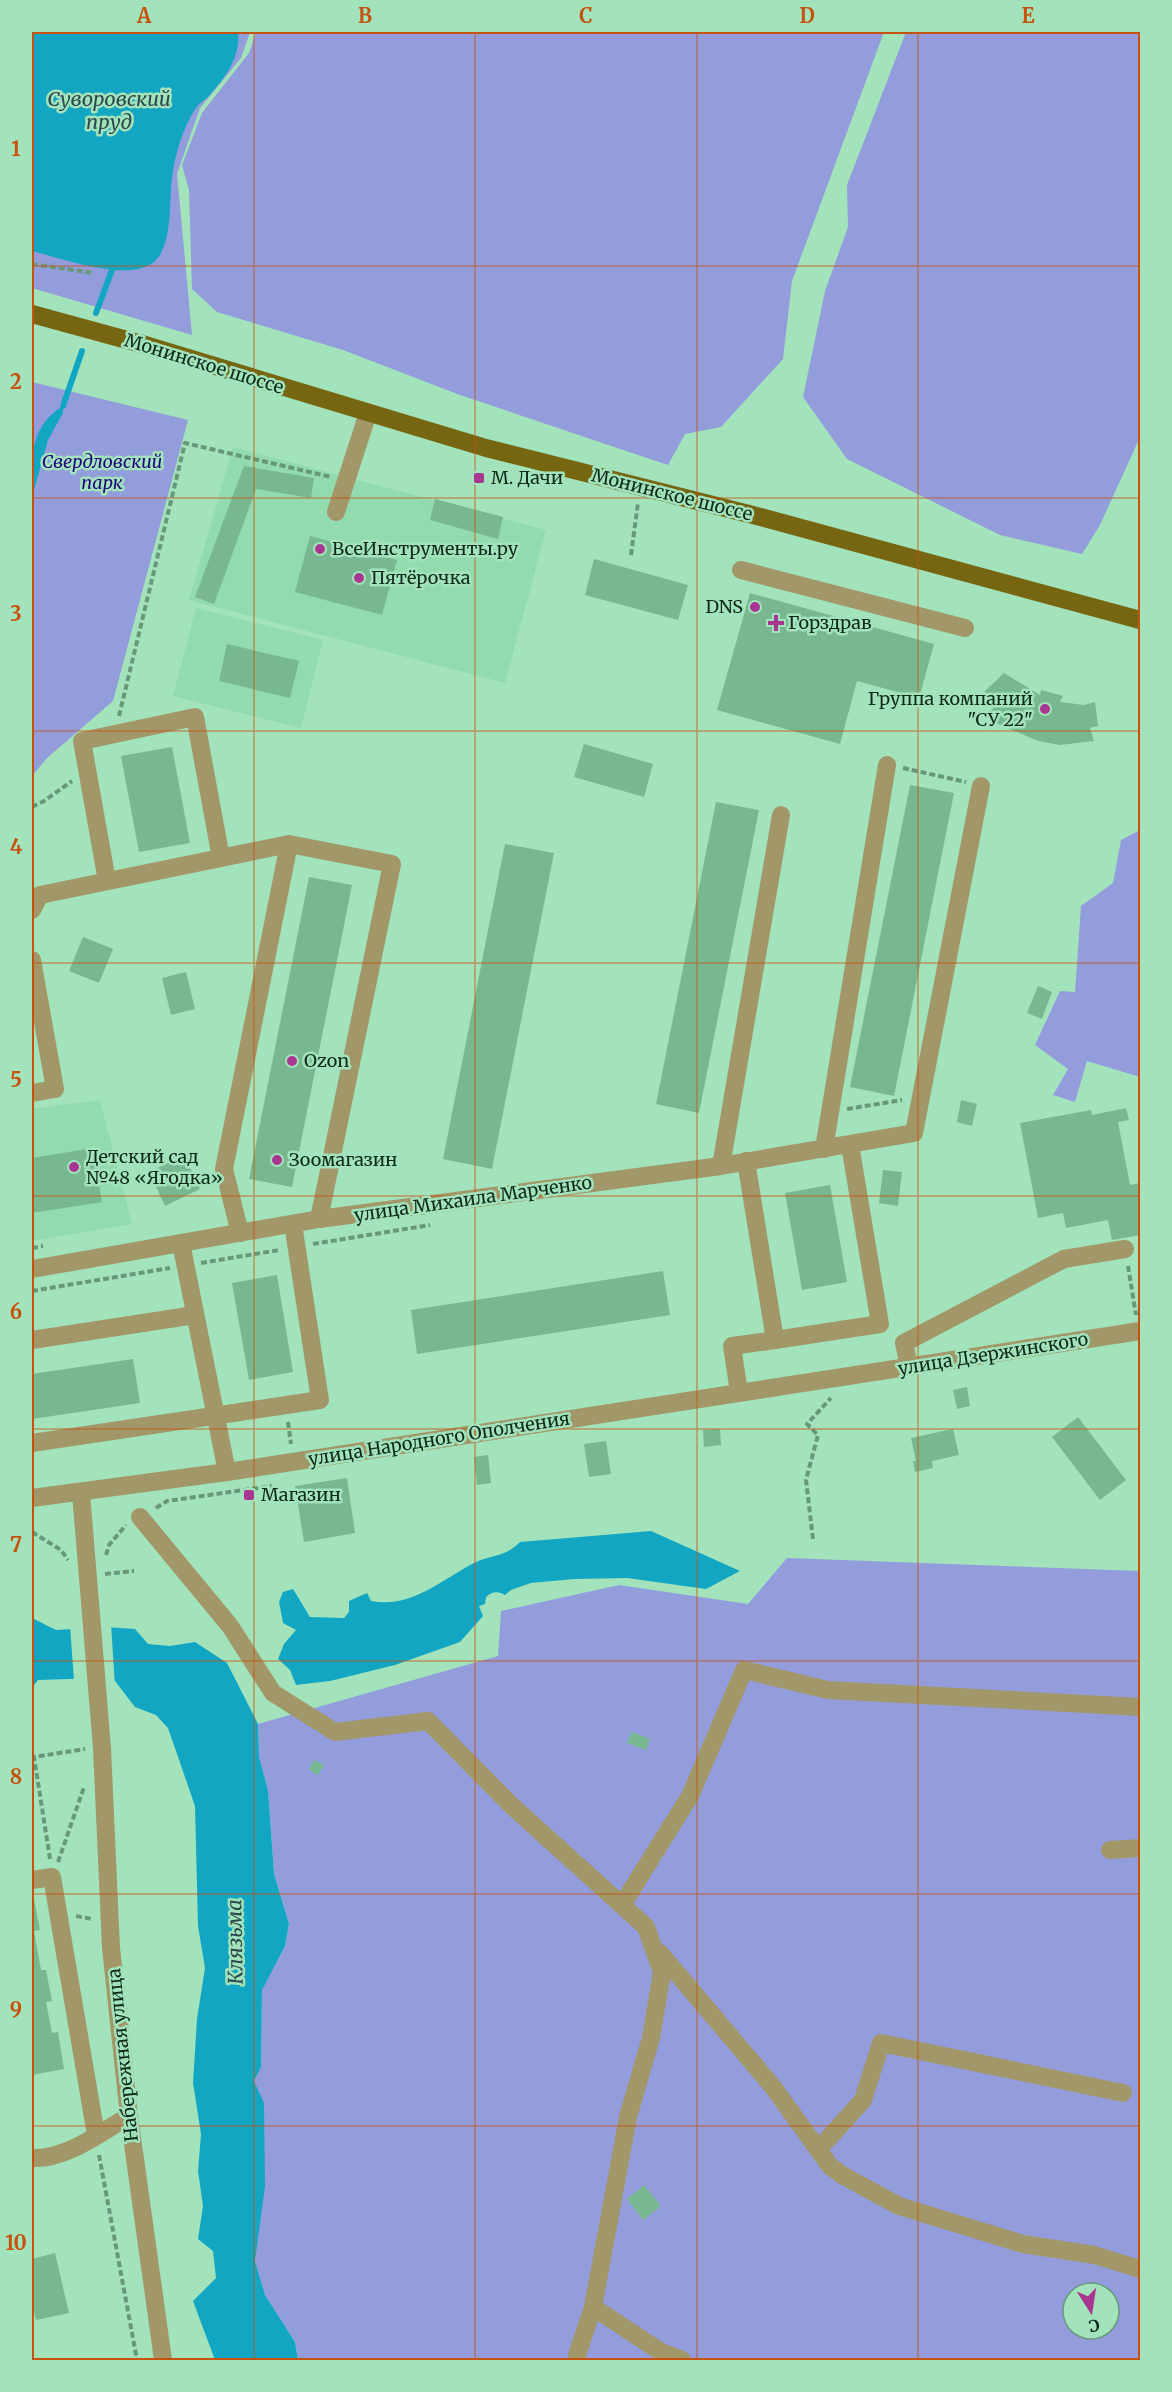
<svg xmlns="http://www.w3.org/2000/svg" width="1172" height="2392" viewBox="0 0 1172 2392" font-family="Merriweather,serif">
  <rect width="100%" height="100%" fill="#a2e3bb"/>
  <g fill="#92dbae">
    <path d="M233,447L546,530L505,683L189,600Z"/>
    <path d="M196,608L323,640L301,728L173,696Z"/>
    <path d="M100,1100L132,1224L32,1241V1109Z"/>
  </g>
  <g fill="#939ddc" fill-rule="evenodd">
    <path d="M32,32H250L241,58L200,108L177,174L192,335L32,288Z"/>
    <path d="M256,32H884L792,281L783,359L721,427L685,434L668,465L460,395L343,350L217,312L192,289L189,190L182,165L202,113L249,53Z"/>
    <path d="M906,32H1140V437L1100,525L1082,554L1000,535L847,459L803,397L825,291L848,227L847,185Z"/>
    <path d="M32,382L188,420L113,701L47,758L32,776Z"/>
    <path d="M1140,830V1077L1087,1061L1075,1102L1053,1095L1068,1069L1035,1045L1060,991L1075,992L1081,906L1113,883L1121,840Z"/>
    <path d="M787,1558L1140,1571V2360H298L295,2342L265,2295L255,2261L258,2232L254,2081L261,2067L262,1989L285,1946L289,1924L274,1874L268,1790L259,1757L258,1724L498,1656L501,1611L619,1585L748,1604ZM1073,2293H1109V2329H1073Z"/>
  </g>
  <g fill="#13a6c3">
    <path d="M32,32H238C241,57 225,78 209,96C205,100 199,103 196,108C183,127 175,154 172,177C169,200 173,244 155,261C130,284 61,258 32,251Z"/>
    <path d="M63,406V413L48,440L32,497C31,463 28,427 63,406Z"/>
    <path d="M651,1531L740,1571L706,1589L627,1578L574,1579L531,1583L511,1590L505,1595C498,1591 492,1591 486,1597L485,1604L479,1606L483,1616L460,1642L395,1665L330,1681L296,1685L290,1670L278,1659L284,1644L296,1630L283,1623L279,1602L283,1592L293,1589L310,1617L344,1618L349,1612V1601L367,1593L371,1601C411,1609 441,1580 474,1563C492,1554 504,1558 520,1542Z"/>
    <path d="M32,1618L56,1630L105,1627L135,1629L148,1644L170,1646L195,1642L227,1663L258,1724L259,1757L268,1790L274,1874L289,1924L285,1946L262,1990L261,2067L254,2081L264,2103L265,2186L255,2261L265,2295L295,2342L298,2360H215L193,2301L216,2278L213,2251L198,2239L203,2206L198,2171L201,2134L193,2083L197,2019L205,1968L198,1926L195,1806L168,1728L156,1715L135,1707L115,1681L103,1678L38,1680L32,1688Z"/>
  </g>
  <path fill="#a2e3bb" d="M111,1624L115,1686L102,1681L74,1680L70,1626Z"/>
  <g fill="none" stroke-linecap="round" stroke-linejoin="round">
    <g stroke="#13a6c3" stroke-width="6">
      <path d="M96,313L112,270"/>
      <path d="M63,406L82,351"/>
    </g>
  </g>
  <g fill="#78b891">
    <path d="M244,466L314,478L311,498L256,489L214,604L195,597Z"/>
    <path d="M435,499L503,517L498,539L430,520Z"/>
    <path d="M310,536L397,560L382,615L295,592Z"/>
    <path d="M594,559L688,585L678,620L585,595Z"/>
    <path d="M750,593L934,644L919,698L857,681L840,744L717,710Z"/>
    <path d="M227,644L299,661L290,698L219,681Z"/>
    <path d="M1004,673L1040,695L1041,690L1063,696L1060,702L1084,705L1095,702L1098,726L1090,728L1094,741L1060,745L1038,741L996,723L987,715L996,705L984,692Z"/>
    <path d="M584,744L653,764L644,797L574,777Z"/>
    <path d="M172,747L190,843L139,852L121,756Z"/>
    <path d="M910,785L954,793L894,1096L850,1087Z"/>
    <path d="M716,802L759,810L699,1113L656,1104Z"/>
    <path d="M505,844L554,853L492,1169L443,1159Z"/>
    <path d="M309,877L352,885L292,1187L249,1179Z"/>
    <path d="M83,937L113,949L99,983L69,971Z"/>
    <path d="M186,972L195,1009L171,1015L162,978Z"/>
    <path d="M1038,986L1052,992L1042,1019L1027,1013Z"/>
    <path d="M961,1100L977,1104L972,1126L957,1122Z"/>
    <path d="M1126,1108L1129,1120L1118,1122L1130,1185L1140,1183V1235L1112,1240L1108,1220L1066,1228L1063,1213L1038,1218L1020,1123L1091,1110L1092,1115Z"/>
    <path d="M93,1148L102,1202L32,1213V1158Z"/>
    <path d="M184,1155L200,1189L165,1206L149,1172Z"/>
    <path d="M883,1170L902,1172L898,1206L879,1203Z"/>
    <path d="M830,1185L847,1282L802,1290L785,1193Z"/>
    <path d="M663,1271L670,1315L417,1354L411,1310Z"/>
    <path d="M277,1275L293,1372L249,1380L232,1283Z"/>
    <path d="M133,1359L140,1403L32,1419V1374Z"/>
    <path d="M967,1387L970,1406L957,1409L953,1390Z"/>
    <path d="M1078,1417L1126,1480L1100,1500L1052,1437Z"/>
    <path d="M720,1429L721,1445L704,1447L703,1430Z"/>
    <path d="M953,1429L959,1455L932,1461L933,1468L915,1472L913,1461H916L911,1438Z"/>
    <path d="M606,1441L611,1474L589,1477L584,1444Z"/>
    <path d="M488,1455L491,1483L477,1485L474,1457Z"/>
    <path d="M347,1478L355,1533L304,1542L295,1486Z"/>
    <path d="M632,1732L650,1739L646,1750L627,1743Z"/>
    <path d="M314,1760L324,1765L318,1775L309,1770Z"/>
    <path d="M32,1899H34L40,1930L34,1931L41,1970H46L52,2001L46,2002L52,2033L58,2032L64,2069L32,2075Z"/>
    <path d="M644,2185L661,2206L643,2220L627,2199Z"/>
    <path d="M55,2253L69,2313L36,2320L32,2301V2259Z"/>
  </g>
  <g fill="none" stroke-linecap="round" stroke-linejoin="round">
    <g stroke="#67987a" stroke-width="4" stroke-dasharray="6 3" stroke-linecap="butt">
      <path d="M32,264L94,273"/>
      <path d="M631,555L638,503"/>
      <path d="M119,716L185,443L331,477"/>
      <path d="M903,768L966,782"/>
      <path d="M32,807L44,801L72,781"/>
      <path d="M847,1109L902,1100"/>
      <path d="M313,1244L430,1225"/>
      <path d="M32,1248L43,1246"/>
      <path d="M201,1263L279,1250"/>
      <path d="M1128,1266L1136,1315"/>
      <path d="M32,1291L170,1268"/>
      <path d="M288,1422L291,1444"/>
      <path d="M156,1508L167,1501L272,1486"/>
      <path d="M32,1532L61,1550L68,1560"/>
      <path d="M813,1539L806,1480L818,1435L807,1424L831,1398"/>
      <path d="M106,1555L109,1545L126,1525"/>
      <path d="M105,1574L134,1571"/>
      <path d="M50,1859L34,1757L85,1749"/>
      <path d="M58,1862L84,1787"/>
      <path d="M76,1916L92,1919"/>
      <path d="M99,2155L137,2360"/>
    </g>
    <g stroke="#a29768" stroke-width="18">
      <path d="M336,512L368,413"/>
      <path d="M741,570L965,628"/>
      <path d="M107,881L82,741L195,717L221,858"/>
      <path d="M32,910L40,895L289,844L392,864L319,1219"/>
      <path d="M32,960L55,1089L32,1093"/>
      <path d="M824,1149L887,765"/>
      <path d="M746,1161L775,1340L880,1324L850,1145"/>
      <path d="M721,1166L781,815"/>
      <path d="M240,1233L224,1169L289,844"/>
      <path d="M181,1243L227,1472"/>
      <path d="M32,1269L319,1219L721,1166L914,1133L981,786"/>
      <path d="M32,1340L195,1315"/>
      <path d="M909,1366L904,1343L1064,1259L1125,1249"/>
      <path d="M739,1392L732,1346L775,1340"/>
      <path d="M32,1443L320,1400L293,1224"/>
      <path d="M81,1493L102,1748L111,1948L129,2116L163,2360"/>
      <path d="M32,1498L227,1472L1140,1331"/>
      <path d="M140,1517L230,1626L273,1693L335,1732L428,1721L512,1806L646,1927L662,1972L651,2038L628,2117L593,2307L661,2352L682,2360"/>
      <path d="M1110,1850L1140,1848"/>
      <path d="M32,1880L52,1877L96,2135"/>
      <path d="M622,1905L690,1796L744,1670L828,1690L1140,1707"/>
      <path d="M660,1953L773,2087L830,2166L842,2175L899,2206L1023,2244L1094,2255L1140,2269"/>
      <path d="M818,2150L863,2100L881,2043L1123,2093"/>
      <path d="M32,2158C66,2160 101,2132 129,2116"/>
      <path d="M578,2360L577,2355L593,2307"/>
    </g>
    <path stroke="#766511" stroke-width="18" d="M32,314L149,346L486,448L753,515L1140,620"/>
  </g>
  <path fill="none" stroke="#c7520e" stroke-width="1.5" stroke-opacity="0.55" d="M254,32V2360M475,32V2360M697,32V2360M918,32V2360M32,266H1140M32,498H1140M32,731H1140M32,963H1140M32,1196H1140M32,1429H1140M32,1661H1140M32,1894H1140M32,2126H1140"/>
  <g fill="#a93792" stroke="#a2e3bb" stroke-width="2">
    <rect x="473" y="472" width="12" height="12" rx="3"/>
    <circle cx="320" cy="549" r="6"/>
    <circle cx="359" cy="578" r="6"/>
    <circle cx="755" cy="607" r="6"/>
    <path d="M773 614h6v6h6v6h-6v6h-6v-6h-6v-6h6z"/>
    <circle cx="1045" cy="709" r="6"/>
    <circle cx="292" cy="1061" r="6"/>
    <circle cx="277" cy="1160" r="6"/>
    <circle cx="74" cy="1167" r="6"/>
    <rect x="243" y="1489" width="12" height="12" rx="3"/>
  </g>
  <g text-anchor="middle" stroke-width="5" stroke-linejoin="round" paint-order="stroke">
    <g font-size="18" fill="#0f291a" stroke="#a2e3bb">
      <text transform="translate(204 364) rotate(17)" y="6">Монинское шоссе</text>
      <text transform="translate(672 495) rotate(14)" y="6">Монинское шоссе</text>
      <text transform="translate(473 1199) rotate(-8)" y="6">улица Михаила Марченко</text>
      <text transform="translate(993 1354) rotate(-9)" y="6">улица Дзержинского</text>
      <text transform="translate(439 1439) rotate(-9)" y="6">улица Народного Ополчения</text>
      <text transform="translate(123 2055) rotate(-96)" y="6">Набережная улица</text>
    </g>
    <g font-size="18" font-style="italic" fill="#20027e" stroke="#a2e3bb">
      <text x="102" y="468">Свердловский<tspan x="102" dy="21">парк</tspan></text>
    </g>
    <g font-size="18" fill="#0f291a" stroke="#a2e3bb" text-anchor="start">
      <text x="491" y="484">М. Дачи</text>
      <text x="332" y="555">ВсеИнструменты.ру</text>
      <text x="371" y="584">Пятёрочка</text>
      <text x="743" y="613" text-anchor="end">DNS</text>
      <text x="788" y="629">Горздрав</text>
      <text x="1033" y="705" text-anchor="end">Группа компаний<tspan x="1033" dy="21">"СУ 22"</tspan></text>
      <text x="304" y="1067">Ozon</text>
      <text x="86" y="1163">Детский сад<tspan x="86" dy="21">№48 «Ягодка»</tspan></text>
      <text x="289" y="1166">Зоомагазин</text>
      <text x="261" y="1501">Магазин</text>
    </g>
    <g font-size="20" font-style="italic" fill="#2b464e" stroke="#a2e3bb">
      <text x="109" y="106">Суворовский<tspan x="109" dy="23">пруд</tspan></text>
      <text transform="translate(235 1942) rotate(-91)" y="7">Клязьма</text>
    </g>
  </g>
  <rect width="1172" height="2392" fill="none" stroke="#a2e3bb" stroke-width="66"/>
  <g transform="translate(1091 2311) rotate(168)"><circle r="28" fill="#a2e3bb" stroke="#67997b" stroke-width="1.5"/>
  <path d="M0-4.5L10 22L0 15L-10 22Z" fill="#a93792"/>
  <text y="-9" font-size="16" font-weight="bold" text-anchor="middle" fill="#0f291a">С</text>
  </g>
  <rect x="33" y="33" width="1106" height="2326" fill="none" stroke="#c7520e" stroke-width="2"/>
  <g font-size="20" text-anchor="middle" font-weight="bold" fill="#c7520e">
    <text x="144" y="23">A</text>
    <text x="365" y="23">B</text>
    <text x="586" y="23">C</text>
    <text x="807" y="23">D</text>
    <text x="1028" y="23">E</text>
    <text x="16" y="156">1</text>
    <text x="16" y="389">2</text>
    <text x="16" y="621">3</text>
    <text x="16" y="854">4</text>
    <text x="16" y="1087">5</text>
    <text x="16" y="1319">6</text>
    <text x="16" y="1552">7</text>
    <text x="16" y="1784">8</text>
    <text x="16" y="2017">9</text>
    <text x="16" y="2250">10</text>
  </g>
</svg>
